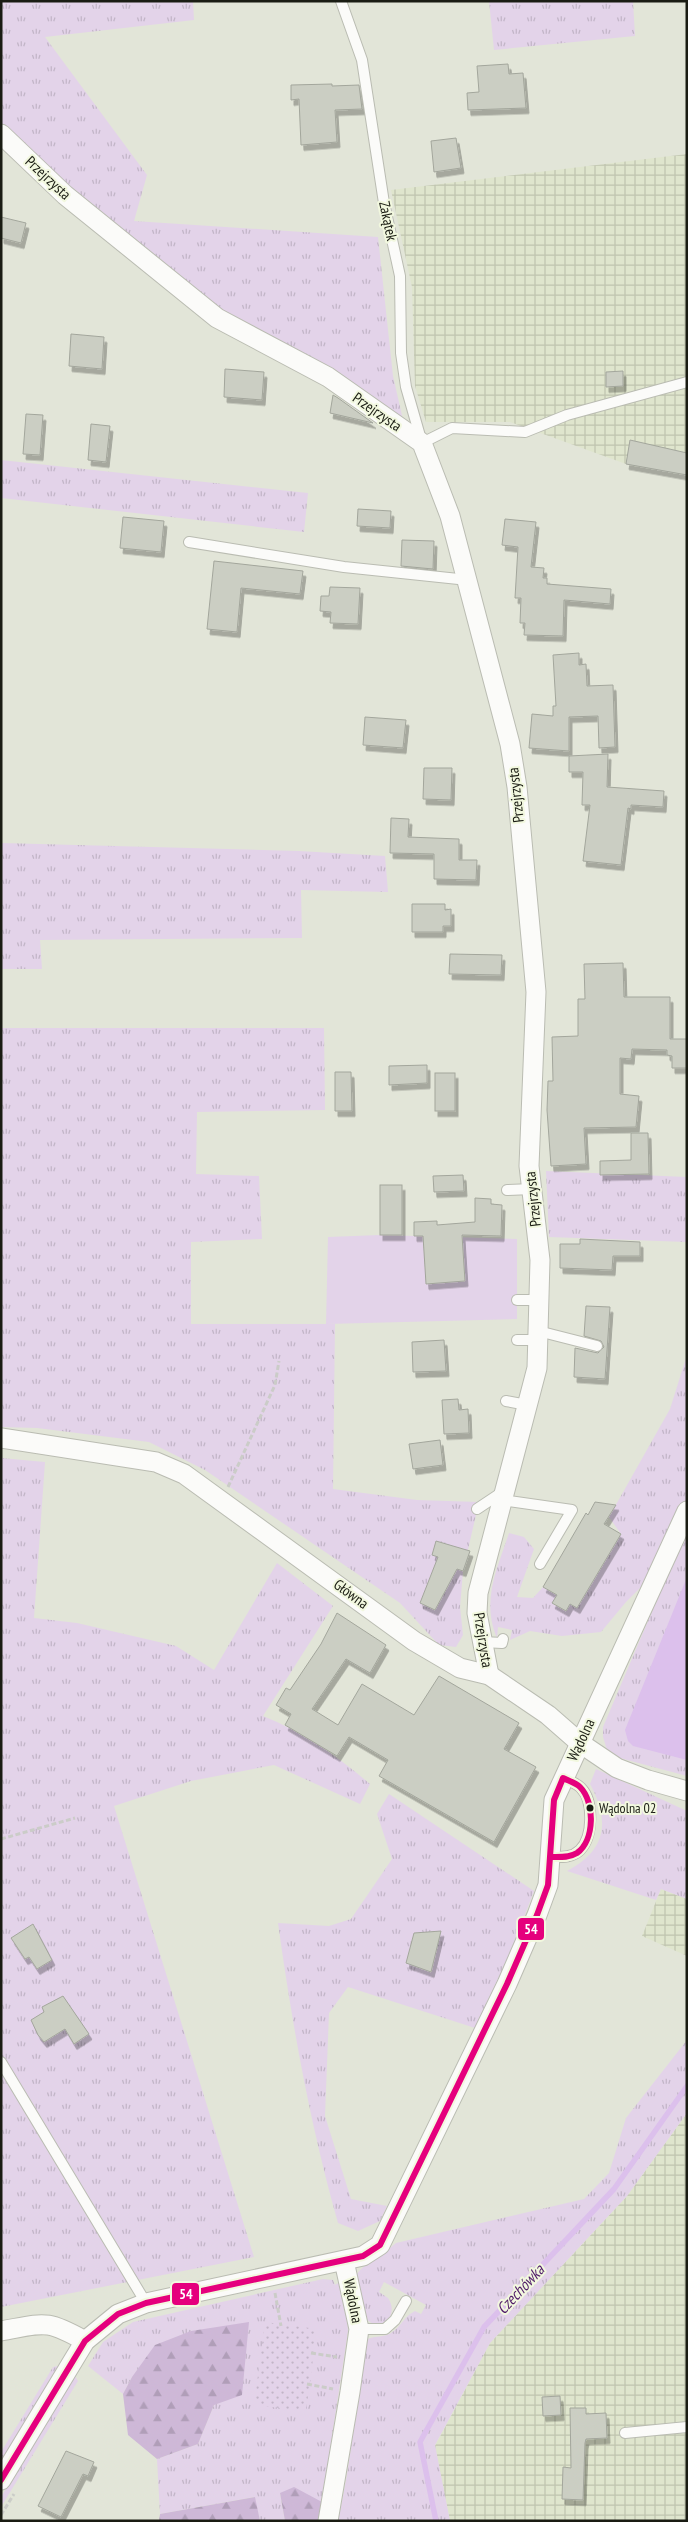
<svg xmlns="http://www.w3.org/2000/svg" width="688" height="2522" viewBox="0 0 688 2522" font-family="'PT Sans Narrow',sans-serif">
  <defs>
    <pattern id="industrial-grid" width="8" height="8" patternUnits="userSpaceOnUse" patternTransform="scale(1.25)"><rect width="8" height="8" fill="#dfe5cd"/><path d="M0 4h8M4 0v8" fill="none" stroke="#bfc4af"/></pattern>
    <pattern id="grass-tufts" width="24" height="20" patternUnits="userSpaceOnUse" patternTransform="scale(1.25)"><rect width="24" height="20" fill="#e3d3e9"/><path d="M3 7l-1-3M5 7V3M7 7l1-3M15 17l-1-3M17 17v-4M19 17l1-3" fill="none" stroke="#c2b5c7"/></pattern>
    <pattern id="forest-firs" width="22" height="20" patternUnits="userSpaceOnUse" patternTransform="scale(1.25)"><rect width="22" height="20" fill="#ceb8d7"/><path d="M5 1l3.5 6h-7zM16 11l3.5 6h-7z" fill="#b09eb8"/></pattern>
    <pattern id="park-dots" width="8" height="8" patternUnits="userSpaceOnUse" patternTransform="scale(1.25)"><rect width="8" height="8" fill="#e3d3e9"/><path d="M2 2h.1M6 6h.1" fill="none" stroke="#c2b5c7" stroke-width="1.8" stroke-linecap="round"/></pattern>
    <filter id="shadow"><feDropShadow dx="3" dy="5.5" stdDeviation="0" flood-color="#0004"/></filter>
  </defs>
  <rect width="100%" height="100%" fill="#e2e5d8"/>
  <g fill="url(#industrial-grid)">
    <path d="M687,154V475L626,464L510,422H426L415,386L412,287L391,190Z"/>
    <path d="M661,1889L687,1899V1956L642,1936Z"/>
    <path d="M687,2113V2521H450L435,2446L490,2343L627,2196Z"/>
  </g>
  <g fill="url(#grass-tufts)">
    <path d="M1,1H193L194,20L45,37L147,175L134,221L378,237L393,376L403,420L217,308L68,188L1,123Z"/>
    <path d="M489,1H633L635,36L494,50Z"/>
    <path d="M1,460L308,493L304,532L1,498Z"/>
    <path d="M1,843L299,851L385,856L388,892L301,890L302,938L40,940L42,969H1Z"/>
    <path d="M1,1028H324L325,1110L197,1112L196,1174L259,1176L262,1239L191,1242V1324H335L333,1489L417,1500L479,1502L463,1571L460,1607L463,1635L456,1647L439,1645L400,1603L205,1470L149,1442L37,1428L1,1427Z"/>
    <path d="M546,1171L687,1177V1242L549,1237Z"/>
    <path d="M686,1358L687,1511L664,1564L626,1602L601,1632L562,1636L530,1631L510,1640L512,1630L498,1627L497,1638C481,1600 497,1570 509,1533L524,1537L534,1549L517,1597L533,1598L543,1587L557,1595L553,1604L566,1611L570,1604L577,1608L621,1534L609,1517L670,1409Z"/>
    <path d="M1,1458L45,1462L34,1618L77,1623L176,1646L214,1670L277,1563L333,1606L263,1716C303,1732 337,1756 370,1784L360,1804L274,1765L191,1781L114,1806L254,2257L1,2307Z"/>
    <path d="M687,1529V1776L616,1757L608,1753L603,1737V1727Z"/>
    <path d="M596,1769L687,1811V1899L661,1889L656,1900L567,1871C607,1850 610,1821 590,1784Z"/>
    <path d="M389,1794L534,1891L511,1951L475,2028L348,1987L329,2013L325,2116L351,2199L387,2206L380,2221L358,2231L338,2223C310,2124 292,2024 278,1923L329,1926L351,1919L392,1859L377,1814Z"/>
    <path d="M687,2040V2113L627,2196L490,2343L435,2445L450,2521H338C351,2462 357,2404 362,2344C369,2334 381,2339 391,2333C401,2327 404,2316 415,2311L421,2314L426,2305L384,2282L379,2292L388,2298C397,2311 389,2326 373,2324L363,2317L356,2275C364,2263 384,2254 396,2243L584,2199L609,2173L626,2118Z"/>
    <path d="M323,2279L333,2280L335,2285L340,2282L347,2314L348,2331L322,2502L280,2494L285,2521H260L254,2497L160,2514L157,2459L198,2444L214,2405L132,2377L123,2394L88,2366L103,2342L133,2322Z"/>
    <path d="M57,2366L60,2367L1,2464V2452L53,2367Z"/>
    <path d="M75,2376L78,2381L1,2507V2497Z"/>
  </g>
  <g fill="url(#forest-firs)">
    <path d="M249,2322L242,2395L214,2405L198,2444L157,2459L128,2435L123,2394L132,2377L155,2345L191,2331Z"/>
    <path d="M294,2487L322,2502L318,2521H285L280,2493Z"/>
    <path d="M255,2497L260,2521H159L160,2514Z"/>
  </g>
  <path fill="url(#park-dots)" d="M265,2322L317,2329L306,2411L254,2405Z"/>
  <path fill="#e3d3e9" d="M380,1235L517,1239V1319L326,1324L328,1237Z"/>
  <path fill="#dcc0ec" d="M687,1577V1760L633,1746L628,1741L625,1730Z"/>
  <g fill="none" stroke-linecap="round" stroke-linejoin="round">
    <path stroke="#dcc0ec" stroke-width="5.5" d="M436,2521L420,2442L484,2327L614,2189L687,2086"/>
  </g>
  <g fill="#cbcec3" stroke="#a3a69c" filter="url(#shadow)">
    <path d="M508,64L509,74L523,73L526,108L468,110L467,93L479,92L477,66Z"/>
    <path d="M332,84V86L359,85L362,109L335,110L337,142L301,145L299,99L291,100V85Z"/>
    <path d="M456,138L461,168L434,172L431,141Z"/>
    <path d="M1,217L26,223L21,243L1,238Z"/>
    <path d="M71,334L104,337L102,369L69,366Z"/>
    <path d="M225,369L264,372L262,400L224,397Z"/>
    <path d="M623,371V386L606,387V372Z"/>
    <path d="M333,395L338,398L373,423L330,413Z"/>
    <path d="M26,414L43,415L40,455L23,454Z"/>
    <path d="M91,424L110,426L106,462L88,460Z"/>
    <path d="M630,440L687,453V475L626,464Z"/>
    <path d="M358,509L391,511L390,528L357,526Z"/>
    <path d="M123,517L164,521L161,552L120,548Z"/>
    <path d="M505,519L536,522L531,567L544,568L543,578H547V584L611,589L610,604L564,600L563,636L524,635L525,623H520L521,598H515L518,547L502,545Z"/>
    <path d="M402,540L434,541L433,569L401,566Z"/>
    <path d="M214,561L303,571L300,594L241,588L237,632L207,629Z"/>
    <path d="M330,587L360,588L358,624L330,623L331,612L320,611L321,596H329Z"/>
    <path d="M579,653V665L586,664L587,686L613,685L615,747L599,748L598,716L569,717V751L529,748L532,714L553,716V706H556L553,655Z"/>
    <path d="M365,717L406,720L403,748L363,745Z"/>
    <path d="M608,754L607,787L664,791L663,807L631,805V809L628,808L621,865L583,861L590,805H582L583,772H569V756Z"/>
    <path d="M424,768H452L451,800L423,799Z"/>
    <path d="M391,818L409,819L408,837L459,839V860H477L476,880L434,879V854L390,853Z"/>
    <path d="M412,904H445V910L451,909V926H443V932H412Z"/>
    <path d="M450,954L502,955L501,975L449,974Z"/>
    <path d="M623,963L624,997H670V1039H687V1068H672V1056L667,1055V1050L632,1049L631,1059L620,1058V1094L639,1096L636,1127L584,1128L586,1164L551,1166L547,1110L548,1081H553L552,1037L578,1036V999H585L584,964Z"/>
    <path d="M427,1065V1083L389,1085V1066Z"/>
    <path d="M335,1072H351L352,1111H335Z"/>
    <rect x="435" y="1073" width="20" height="38"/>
    <path d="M631,1133H648L649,1174L600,1175V1161L631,1160Z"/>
    <path d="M463,1175L464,1191L434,1192L433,1176Z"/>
    <rect x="380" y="1185" width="22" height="50"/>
    <path d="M475,1198L491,1199V1204L502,1205L501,1236L462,1235L465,1281L426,1284L423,1236H414V1222L437,1221V1225L475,1222Z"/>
    <path d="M580,1239L640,1242V1256H613L612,1270L560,1268V1244H580Z"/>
    <path d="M586,1306L610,1307L605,1379L574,1377L575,1348L598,1353L604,1347L601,1341L584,1336Z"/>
    <path d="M444,1340L446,1371L413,1372L412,1342Z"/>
    <path d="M458,1399L459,1410L468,1409L469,1433L444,1434L442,1400Z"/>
    <path d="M440,1440L443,1465L413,1469L409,1444Z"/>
    <path d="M595,1502L616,1505L604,1524L621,1534L577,1608L570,1604L566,1611L552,1603L557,1595L543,1587L586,1513L588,1515Z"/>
    <path d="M436,1541L470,1551L463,1571L457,1569L435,1610L420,1603L438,1557L432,1555Z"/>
    <path d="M337,1613L386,1645L370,1673L346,1659L312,1709L338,1725L362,1684L414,1715L439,1676L519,1723L504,1749L536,1767L494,1842L379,1776L388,1760L349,1737L337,1756L285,1725L291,1714L276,1705L286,1688L290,1690L321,1644Z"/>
    <path d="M33,1924L52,1960L37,1969L29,1957L25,1959L11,1938Z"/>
    <path d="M441,1931L431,1972L406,1963L414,1933Z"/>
    <path d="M63,1996L89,2034L74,2044L65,2029L44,2042L38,2035L31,2020L44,2012L42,2007Z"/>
    <path d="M560,2396L561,2415L543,2416L542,2397Z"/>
    <path d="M570,2408H586V2414L606,2413L607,2438L586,2439L585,2443L583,2500L562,2499L563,2467L571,2468Z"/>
    <path d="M66,2451L94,2462L88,2476L83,2474L61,2517L38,2506Z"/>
  </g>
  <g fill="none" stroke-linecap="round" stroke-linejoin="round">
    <g stroke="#babcb2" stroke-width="12">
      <g id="service">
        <path d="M341,1L362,60L384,203L400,276L401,353L406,387L422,443L452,428L525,432L567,415L687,382"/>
        <path d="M189,542L344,567L468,580"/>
        <path d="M507,1190L532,1189"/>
        <path d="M517,1300H539"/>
        <path d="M538,1331L597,1346"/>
        <path d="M517,1340H538"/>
        <path d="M506,1401L527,1405"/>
        <path d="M502,1500L572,1510L540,1564"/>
        <path d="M477,1509L504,1491"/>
        <path d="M483,1642L502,1643L503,1639"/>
        <path d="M550,1857C561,1857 572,1858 580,1850C593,1837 594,1801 581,1788C577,1783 568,1781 563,1778"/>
        <path d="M1,2062L146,2303"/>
        <path d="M359,2329H385L395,2320L406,2301"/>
        <path d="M625,2433L687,2427"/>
      </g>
    </g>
    <g stroke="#babcb2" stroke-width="21">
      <g id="minor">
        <path d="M1,134L65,195L217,318L328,377L422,443L450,516L510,744L517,787L536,992L529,1166L540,1260L537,1368L478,1593L477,1613L489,1675"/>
        <path d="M1,1438L156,1462L184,1474L414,1641L460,1668L489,1675L548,1715L580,1743L617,1768L648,1780L687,1791"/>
        <path d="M1,2331C45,2323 46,2319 85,2341"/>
        <path d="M1,2480L85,2341L118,2314L146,2303L363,2256L380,2245L507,1984L537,1915L548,1885L554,1800L687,1511"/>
        <path d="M328,2521L350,2392L359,2329L344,2261"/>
      </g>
    </g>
    <g stroke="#cbccc8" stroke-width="3" stroke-dasharray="5 2.5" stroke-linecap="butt">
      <path d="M228,1487L275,1385L279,1361"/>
      <path d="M1,1839L75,1818"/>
      <path d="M275,2293L281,2326"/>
      <path d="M311,2353L337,2357"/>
      <path d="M307,2384L333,2389"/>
      <path d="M1,2515L14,2494"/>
    </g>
    <use href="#service" stroke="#fbfbf9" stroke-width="10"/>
    <use href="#minor" stroke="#fbfbf9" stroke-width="19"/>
    <g stroke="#f2f8df" stroke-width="10">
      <path id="bus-1" d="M1,2480L85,2341L118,2314L146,2303L363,2256L380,2245L507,1984L537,1915L548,1885L554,1800L563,1778C569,1781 576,1783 580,1787C595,1802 595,1840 577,1853C569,1858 559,1857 550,1857"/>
    </g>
    <use href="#bus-1" stroke="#e5007d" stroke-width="6"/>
  </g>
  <circle fill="#1a1c13" stroke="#f2f8df" stroke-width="2" cx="590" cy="1808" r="4.5"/>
  <g text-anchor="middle" stroke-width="4" stroke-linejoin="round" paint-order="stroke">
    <g font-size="14" fill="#1a1c13" stroke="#f2f8df" text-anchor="start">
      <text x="599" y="1813">Wądolna 02</text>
    </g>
    <g font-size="15" fill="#1a1c13" stroke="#f2f8df">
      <text transform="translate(48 178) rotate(43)" y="5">Przejrzysta</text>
      <text transform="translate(388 221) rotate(78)" y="5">Zakątek</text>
      <text transform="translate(377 412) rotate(35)" y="5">Przejrzysta</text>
      <text transform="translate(516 795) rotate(-96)" y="5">Przejrzysta</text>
      <text transform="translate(533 1199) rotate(-96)" y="5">Przejrzysta</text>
      <text transform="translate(351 1594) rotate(36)" y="5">Główna</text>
      <text transform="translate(483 1640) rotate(81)" y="5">Przejrzysta</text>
      <text transform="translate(581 1740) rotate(-65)" y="5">Wądolna</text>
      <text transform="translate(353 2301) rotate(79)" y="5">Wądolna</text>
    </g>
    <g font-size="16" font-style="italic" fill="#501c69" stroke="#f2f8df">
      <text transform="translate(520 2289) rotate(-47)" y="6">Czechówka</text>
    </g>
  </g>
  <g stroke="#f2f8df" stroke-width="2">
    <rect x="517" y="1917" width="28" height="24" rx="5" fill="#e5007d"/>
    <rect x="171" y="2282" width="29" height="24" rx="5" fill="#e5007d"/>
  </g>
  <g font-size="14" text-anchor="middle" font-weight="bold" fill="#fff">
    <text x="531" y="1934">54</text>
    <text x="186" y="2299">54</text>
  </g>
  <rect width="688" height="2522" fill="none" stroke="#1a1c13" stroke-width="5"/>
</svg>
